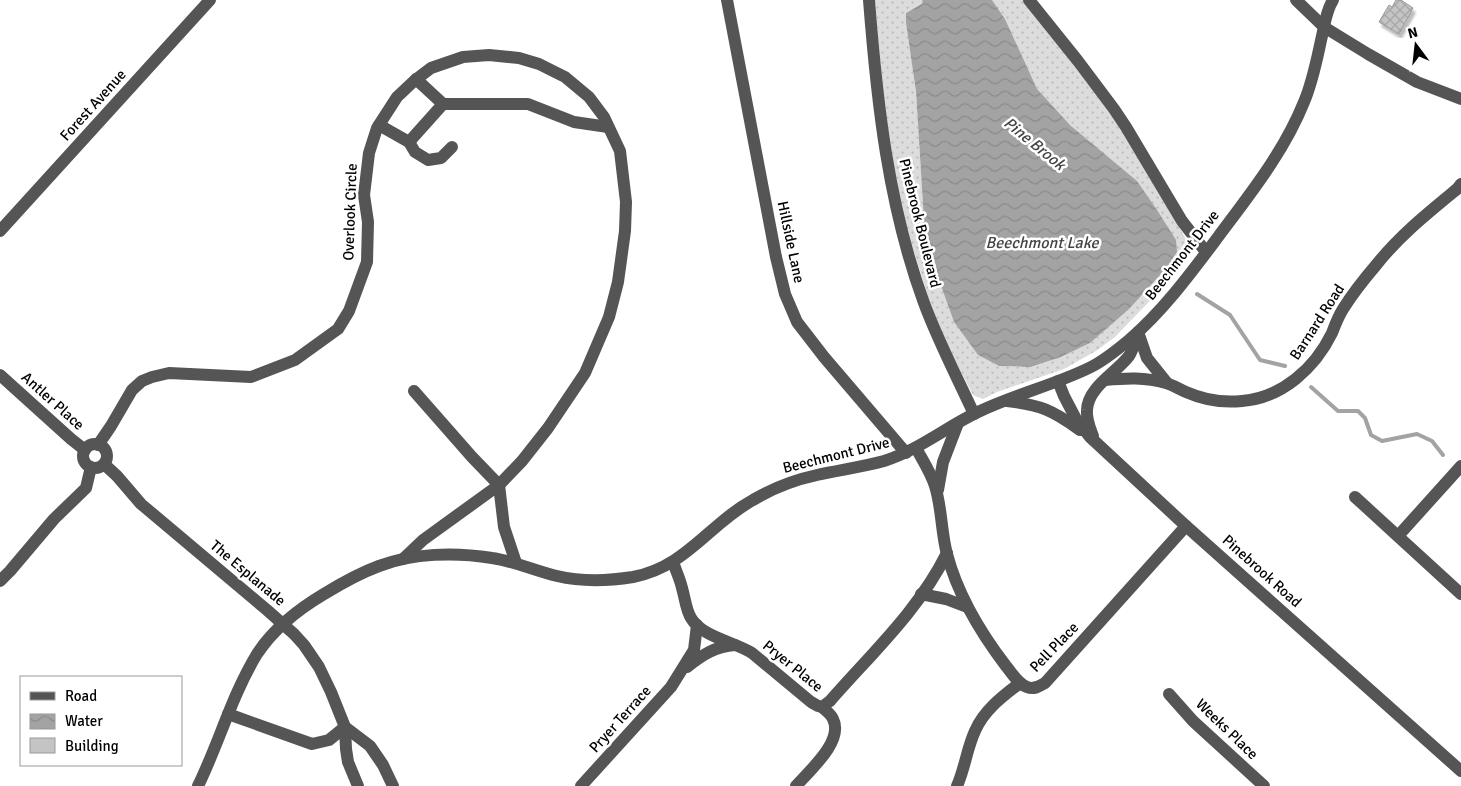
<svg xmlns="http://www.w3.org/2000/svg" width="1461" height="786" viewBox="0 0 1461 786" font-family="Signika,sans-serif">
  <defs>
    <pattern id="grass-dots" width="8" height="8" patternUnits="userSpaceOnUse" patternTransform="scale(1.25)"><rect width="8" height="8" fill="#dcdcdc"/><path d="M2 2h.1M6 6h.1" fill="none" stroke="#bbb" stroke-width="1.8" stroke-linecap="round"/></pattern>
    <pattern id="water-waves" width="16" height="10" patternUnits="userSpaceOnUse" patternTransform="scale(1.25)"><rect width="16" height="10" fill="#a3a3a3"/><path d="M0 5q4-4 8 0t8 0" fill="none" stroke="#8b8b8b"/></pattern>
    <pattern id="building-cross-hatch" width="8" height="8" patternUnits="userSpaceOnUse" patternTransform="scale(1.25)"><rect width="8" height="8" fill="#c4c4c4"/><path d="M0 0l8 8M0 8l8-8" fill="none" stroke="#a7a7a7"/></pattern>
    <filter id="shadow"><feDropShadow dx="2.5" dy="4.5" stdDeviation="1" flood-color="#0004"/></filter>
  </defs>
  <rect width="100%" height="100%" fill="#fff"/>
  <g fill="url(#grass-dots)">
    <path d="M875,0H922L923,3L906,13V23L916,92L924,221L940,283L954,322L978,355L999,366L1032,367L1061,357L1090,343L1146,291L1162,273L1167,275L1169,277L1164,282L1166,284L1115,337L1096,351L1064,369L997,392L983,399L973,395L938,328L899,204L887,137Z"/>
    <path d="M992,0H1023L1054,36L1117,121L1171,211L1185,238L1188,247V255L1182,267L1179,265L1177,268L1171,261L1176,252L1071,126L1036,89L1005,19Z"/>
  </g>
  <path fill="url(#water-waves)" d="M922,0H992L1005,19L1037,89L1071,126L1137,181L1157,210L1176,240L1177,252L1171,261L1174,266L1167,275L1162,273L1129,309L1090,343L1061,357L1031,367L999,366L978,355L954,322L940,283L924,221L916,92L906,23V13L923,3Z"/>
  <g fill="none" stroke-linecap="round" stroke-linejoin="round">
    <g stroke="#a3a3a3" stroke-width="4">
      <path d="M1197,294L1230,315L1260,360L1285,366"/>
      <path d="M1311,387L1338,411H1358L1365,418L1371,435L1382,441L1417,434L1432,441L1443,455"/>
    </g>
  </g>
  <path fill="url(#building-cross-hatch)" stroke="#999" filter="url(#shadow)" d="M1396,0H1401L1413,8L1399,34L1379,22L1389,5L1392,7Z"/>
  <g fill="none" stroke-linecap="round" stroke-linejoin="round">
    <g stroke="#555" stroke-width="12">
      <path d="M727,0L776,257L785,294L797,322L824,357L906,453"/>
      <path d="M869,0C877,103 888,205 924,303C938,341 957,377 974,414"/>
      <path d="M1029,0L1078,61L1114,109L1126,127L1182,221L1206,252"/>
      <path d="M1296,0L1324,27L1368,54L1417,82L1461,99"/>
      <path d="M443,104H528L574,122L608,127"/>
      <path d="M379,125L409,142L415,152L428,160L441,158L452,147"/>
      <path d="M409,142L443,104L416,79"/>
      <path d="M0,231L210,0"/>
      <path d="M1138,332L1147,358L1167,383"/>
      <path d="M0,375L71,439L85,450"/>
      <path d="M1105,380C1126,378 1145,377 1166,383C1173,385 1179,389 1186,392C1204,400 1223,403 1242,401C1282,398 1315,368 1332,333C1335,325 1338,317 1343,309C1353,293 1365,278 1377,264C1400,235 1429,212 1457,189L1461,184"/>
      <path d="M1058,381L1064,396L1076,419L1090,437L1186,526L1461,771"/>
      <path d="M414,391L472,457L499,485L504,527L516,563"/>
      <path d="M1007,401C1041,405 1052,410 1080,430"/>
      <path d="M1093,436C1090,428 1086,419 1087,410C1088,387 1116,373 1129,356C1133,350 1135,342 1137,335"/>
      <circle cx="95" cy="456" r="12"/>
      <path d="M98,445L111,426L132,390L142,381L152,377L169,373L251,377L295,360L338,329L349,311L367,262L368,222L364,195L369,153L377,128L397,97L414,81L431,68L463,57L489,55L519,58L539,64L565,77L589,97L604,117L620,151L626,202L625,231L618,282L609,317L585,373L548,428L522,461L499,485L423,540L403,559"/>
      <path d="M916,448C923,461 931,473 935,486C942,508 941,532 947,554C958,596 980,632 1006,666C1012,673 1018,684 1027,687C1034,690 1040,686 1045,683L1186,526"/>
      <path d="M104,464L117,476L141,504L267,610L294,634L304,645L319,667L331,692L345,727L346,749L348,762L358,786"/>
      <path d="M938,490L943,462L958,423"/>
      <path d="M1355,497L1461,594"/>
      <path d="M1398,536L1461,466"/>
      <path d="M673,562C676,571 680,579 682,588C685,598 686,610 691,618C702,637 735,642 752,653L811,702L818,706L822,707L830,701C871,654 919,610 947,553"/>
      <path d="M0,581L10,571L54,519L86,488L91,467"/>
      <path d="M921,594L946,599L967,607"/>
      <path d="M687,667C702,655 716,646 735,645"/>
      <path d="M1169,694L1193,721L1264,786"/>
      <path d="M228,714L312,744L329,740L345,727"/>
      <path d="M345,727L370,746L383,765L393,786"/>
      <path d="M198,786C219,743 232,695 257,654C274,628 297,610 324,594C342,583 360,573 379,566C413,553 455,552 492,558C514,561 535,571 557,576C582,582 608,581 633,577C686,567 709,524 753,500C773,488 794,480 817,475C839,470 862,467 884,461C919,450 946,427 978,412C1015,394 1055,385 1091,367C1105,360 1117,350 1129,340C1163,311 1191,273 1218,237C1250,194 1284,152 1304,102C1313,81 1317,58 1322,36C1325,23 1326,11 1333,0"/>
      <path d="M581,786L671,687L694,650L697,625"/>
      <path d="M796,786C810,770 844,741 833,719C831,714 826,711 822,707"/>
      <path d="M957,786C965,768 967,748 975,731C984,710 1003,696 1020,683"/>
    </g>
  </g>
  <g text-anchor="middle" stroke-width="5" stroke-linejoin="round" paint-order="stroke">
    <g font-size="15" fill="#000" stroke="#fff">
      <text transform="translate(93 105) rotate(-48)" y="5">Forest Avenue</text>
      <text transform="translate(350 212) rotate(-88)" y="5">Overlook Circle</text>
      <text transform="translate(920 223) rotate(76)" y="5">Pinebrook Boulevard</text>
      <text transform="translate(791 242) rotate(78)" y="5">Hillside Lane</text>
      <text transform="translate(1182 255) rotate(-52)" y="5">Beechmont Drive</text>
      <text transform="translate(1317 322) rotate(-57)" y="5">Barnard Road</text>
      <text transform="translate(53 401) rotate(42)" y="5">Antler Place</text>
      <text transform="translate(836 455) rotate(-14)" y="5">Beechmont Drive</text>
      <text transform="translate(1262 571) rotate(42)" y="5">Pinebrook Road</text>
      <text transform="translate(248 573) rotate(40)" y="5">The Esplanade</text>
      <text transform="translate(1054 647) rotate(-46)" y="5">Pell Place</text>
      <text transform="translate(793 666) rotate(39)" y="5">Pryer Place</text>
      <text transform="translate(620 719) rotate(-48)" y="5">Pryer Terrace</text>
      <text transform="translate(1227 729) rotate(44)" y="5">Weeks Place</text>
    </g>
    <g font-size="16" font-style="italic" fill="#444" stroke="#fff">
      <text transform="translate(1035 143) rotate(39)" y="6">Pine Brook</text>
      <text x="1042" y="248">Beechmont Lake</text>
    </g>
  </g>
  <rect x="20" y="676" width="162" height="90" fill="#ffffff" stroke="#999999"/>
  <rect x="30" y="692" width="25" height="8" fill="#555555" stroke="#999999"/>
  <text x="65" y="701" font-size="15" fill="#000000">Road</text>
  <rect x="30" y="714" width="25" height="15" fill="url(#water-waves)" stroke="#999999"/>
  <text x="65" y="726" font-size="15" fill="#000000">Water</text>
  <rect x="30" y="738" width="25" height="15" fill="#c4c4c4" stroke="#999999"/>
  <text x="65" y="751" font-size="15" fill="#000000">Building</text>
  <g transform="translate(1416 45) rotate(345)" stroke="#ffffff" stroke-width="4" paint-order="stroke">
  <path d="M0-4L9 19L0 12L-9 19Z" fill="#000000"/>
  <text y="-8" font-size="14" font-weight="bold" text-anchor="middle" fill="#000000">N</text>
  </g>
</svg>
